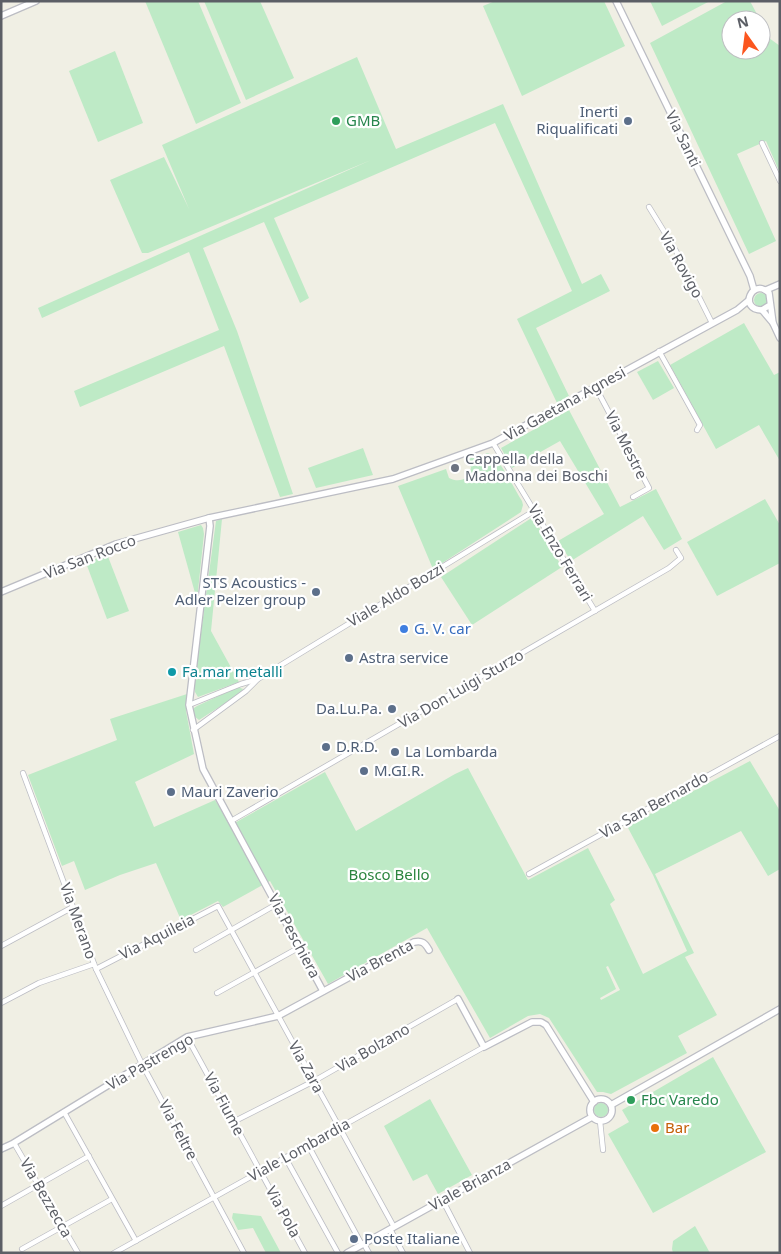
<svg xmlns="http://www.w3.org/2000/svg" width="781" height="1254" viewBox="0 0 781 1254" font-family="'Noto Sans',sans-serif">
  <rect width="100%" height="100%" fill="#f0efe4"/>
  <g fill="#beeac6" fill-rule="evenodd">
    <path d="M145,1H198L241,103L196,124Z"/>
    <path d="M204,1H260L294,78L246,100Z"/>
    <path d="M495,1H604L625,46L522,96L483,6Z"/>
    <path d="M650,1H710L662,26Z"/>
    <path d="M727,1H750L760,20H731V50H761V22L769,38L780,46V173L766,141L737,154L776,241L749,254L650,43Z"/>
    <path d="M115,51L143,123L98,142L69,71Z"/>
    <path d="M357,57L396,149L503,104L582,284L601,274L610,291L536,328L569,396L557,403L517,319L572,291L495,123L274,218L309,298L300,303L264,222L203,248L237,331L293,494L280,497L224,346L80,407L74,391L219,330L189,252L42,318L38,308L371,160L148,253H142L110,180L164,157L189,209L162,145Z"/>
    <circle cx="761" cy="300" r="7"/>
    <path d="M744,323L774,375L780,372V461L759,425L716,449L670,365Z"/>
    <path d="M658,361L674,388L653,400L637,372Z"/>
    <path d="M569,410L620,507L656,489L682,539L664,550L643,516L571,561L558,541L604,514L560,441L512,468L501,448Z"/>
    <path d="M363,448L373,475L316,488L308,468Z"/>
    <path d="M488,453C501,459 514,489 522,501L523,505L521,512L433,569L398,486L446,469L449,478C459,483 470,480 471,467L465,460Z"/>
    <path d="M765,499L780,525V563L717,596L687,542Z"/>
    <path d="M533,517L562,567L472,625L441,577Z"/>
    <path d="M222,519L211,631L239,682L198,697L195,692V677L216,521Z"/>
    <path d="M201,525L203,528L204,534L197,600L178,532Z"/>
    <path d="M107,554L129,611L107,619L86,563Z"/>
    <path d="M238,687L243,689L241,693L199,720L194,716V708L197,706Z"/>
    <path d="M187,694L186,711L194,754L135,782L154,827L215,800L231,825L325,772L356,831L455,774L468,768L528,880L588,848L615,900L610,904L643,974L687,951L653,875L627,826L750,761L780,811V869L768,876L741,831L655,874L694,953L685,957L717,1015L678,1036L687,1053L611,1094L603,1092H597L549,1018L540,1014L528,1016L490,1038L427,928L328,984L270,881L223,907L218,901L181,920L156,863L120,875L85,890L74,861L62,866L28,775L117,740L110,719ZM608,966L620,990L601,1000L600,998L616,989L606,967Z"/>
    <path d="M713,1057L766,1152L653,1213L608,1134L629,1122L622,1110Z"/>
    <path d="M430,1099L472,1175L438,1194L427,1174L413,1181L384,1126Z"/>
    <circle cx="601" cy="1110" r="7"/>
    <path d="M233,1213L261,1216L281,1253H266L253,1228L238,1230L232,1218Z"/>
    <path d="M695,1226L710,1253H673L672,1249L673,1241Z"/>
  </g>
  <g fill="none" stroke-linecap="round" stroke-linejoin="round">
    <g stroke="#bcbdc4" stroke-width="6">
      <g id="minor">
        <path d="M762,143L780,181"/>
        <path d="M649,207L676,251L712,323"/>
        <path d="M659,351L700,425L697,430"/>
        <path d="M595,386L649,488L633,497"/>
        <path d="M493,443L595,611"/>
        <path d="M189,705L241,684L258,679L534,511"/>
        <path d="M193,730L246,691L257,680"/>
        <path d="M23,773L96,969L142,1064L244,1253"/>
        <path d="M231,821L669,568L681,558L676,550"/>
        <path d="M529,874L780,736"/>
        <path d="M1,946L73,907"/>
        <path d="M196,950L277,904"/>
        <path d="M96,969L218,906L394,1227"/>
        <path d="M217,993L300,947"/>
        <path d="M1,1003L39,983L94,964"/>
        <path d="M187,1037L305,1253"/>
        <path d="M64,1112L136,1241"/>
        <path d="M600,1121L603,1150"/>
        <path d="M233,1122L314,1081L458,999"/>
        <path d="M14,1143L78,1253"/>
        <path d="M308,1145L362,1245"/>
        <path d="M285,1157L338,1253"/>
        <path d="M443,1201L470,1253"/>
        <path d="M1,1206L89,1156"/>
        <path d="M390,1229L403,1253"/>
        <path d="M364,1244L369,1253"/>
        <path d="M22,1249L112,1199"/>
        <path d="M114,1253L484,1047"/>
      </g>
    </g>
    <g stroke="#bcbdc4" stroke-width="8">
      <g id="tertiary">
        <path d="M616,1L750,276L754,290"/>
        <path d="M1,16L36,1"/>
        <path d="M766,290L780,284"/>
        <path d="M770,305L762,310C738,310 752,277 769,293L773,323"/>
        <path d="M762,310L773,323L780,338"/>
        <path d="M209,518L210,526L189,705L203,769L323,991"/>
        <path d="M1,592L116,544L209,518L393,479L493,443L737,310L749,300"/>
        <path d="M458,999L484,1047L532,1022H541L546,1025L594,1102"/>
        <circle cx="601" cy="1110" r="11"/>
        <path d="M611,1105L780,1009"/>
        <path d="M1,1149L12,1144L187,1037L278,1016L414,942C422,940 425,943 429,950"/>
        <path d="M347,1253L592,1117"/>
      </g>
    </g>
    <use href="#minor" stroke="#fff" stroke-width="4.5"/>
    <use href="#tertiary" stroke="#fff" stroke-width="5.5"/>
  </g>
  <g fill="#2e9e5b" stroke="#fff" stroke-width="2">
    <circle cx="336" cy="121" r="5"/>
    <circle cx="631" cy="1100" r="5"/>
  </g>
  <g fill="#5c6f8a" stroke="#fff" stroke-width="2">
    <circle cx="628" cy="121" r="5"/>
    <circle cx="316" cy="592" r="5"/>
    <circle cx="349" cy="658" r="5"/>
    <circle cx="392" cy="709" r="5"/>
    <circle cx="326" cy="747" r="5"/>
    <circle cx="395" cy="752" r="5"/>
    <circle cx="364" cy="771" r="5"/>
    <circle cx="171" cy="792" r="5"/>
    <circle cx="354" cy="1239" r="5"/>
  </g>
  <circle fill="#6b7280" stroke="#fff" stroke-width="2" cx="455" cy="468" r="5"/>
  <circle fill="#3f7fe0" stroke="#fff" stroke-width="2" cx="404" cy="629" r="5"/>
  <circle fill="#0f9aa8" stroke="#fff" stroke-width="2" cx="172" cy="672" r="5"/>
  <circle fill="#e8710a" stroke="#fff" stroke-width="2" cx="655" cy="1128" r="5"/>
  <g text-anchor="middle" stroke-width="4.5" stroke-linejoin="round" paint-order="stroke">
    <g font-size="15" fill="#4e5e75" stroke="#fff" text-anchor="start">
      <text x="618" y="117" text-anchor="end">Inerti<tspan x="618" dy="17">Riqualificati</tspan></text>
      <text x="306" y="588" text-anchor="end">STS Acoustics -<tspan x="306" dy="17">Adler Pelzer group</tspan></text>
      <text x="359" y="663">Astra service</text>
      <text x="382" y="714" text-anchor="end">Da.Lu.Pa.</text>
      <text x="336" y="752">D.R.D.</text>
      <text x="405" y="757">La Lombarda</text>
      <text x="374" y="776">M.GI.R.</text>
      <text x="181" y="797">Mauri Zaverio</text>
      <text x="364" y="1244">Poste Italiane</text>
    </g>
    <g font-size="15" fill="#27864d" stroke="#fff" text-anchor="start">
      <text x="346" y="126">GMB</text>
      <text x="641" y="1105">Fbc Varedo</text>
    </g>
    <g font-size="15" fill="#5c5f66" stroke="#fff">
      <text transform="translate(683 139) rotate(64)" y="5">Via Santi</text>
      <text transform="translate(681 265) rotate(61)" y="5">Via Rovigo</text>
      <text transform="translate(565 404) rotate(-29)" y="5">Via Gaetana Agnesi</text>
      <text transform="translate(626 445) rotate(63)" y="5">Via Mestre</text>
      <text transform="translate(560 553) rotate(59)" y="5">Via Enzo Ferrari</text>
      <text transform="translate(90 557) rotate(-21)" y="5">Via San Rocco</text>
      <text transform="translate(396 595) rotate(-31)" y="5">Viale Aldo Bozzi</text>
      <text transform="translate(461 689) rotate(-30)" y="5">Via Don Luigi Sturzo</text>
      <text transform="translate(654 805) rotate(-29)" y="5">Via San Bernardo</text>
      <text transform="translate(78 921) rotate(70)" y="5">Via Merano</text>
      <text transform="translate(294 936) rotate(62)" y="5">Via Peschiera</text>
      <text transform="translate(157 937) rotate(-27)" y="5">Via Aquileia</text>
      <text transform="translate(380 961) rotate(-28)" y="5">Via Brenta</text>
      <text transform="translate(373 1048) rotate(-30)" y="5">Via Bolzano</text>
      <text transform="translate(150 1062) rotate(-30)" y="5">Via Pastrengo</text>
      <text transform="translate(306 1067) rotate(61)" y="5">Via Zara</text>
      <text transform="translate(224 1104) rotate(62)" y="5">Via Fiume</text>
      <text transform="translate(178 1130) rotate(62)" y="5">Via Feltre</text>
      <text transform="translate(299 1150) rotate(-29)" y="5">Viale Lombardia</text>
      <text transform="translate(470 1185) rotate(-29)" y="5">Viale Brianza</text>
      <text transform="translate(46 1198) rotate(60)" y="5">Via Bezzecca</text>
      <text transform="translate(283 1212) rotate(61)" y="5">Via Pola</text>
    </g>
    <g font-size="15" fill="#5b616d" stroke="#fff" text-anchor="start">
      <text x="465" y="464">Cappella della<tspan x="465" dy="17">Madonna dei Boschi</tspan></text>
    </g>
    <g font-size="15" fill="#366cbe" stroke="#fff" text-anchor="start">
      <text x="414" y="634">G. V. car</text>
    </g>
    <g font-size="15" fill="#0d838f" stroke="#fff" text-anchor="start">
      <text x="182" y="677">Fa.mar metalli</text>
    </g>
    <g font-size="15" fill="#2c853f" stroke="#fff">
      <text x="389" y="880">Bosco Bello</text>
    </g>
    <g font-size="15" fill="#c56008" stroke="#fff" text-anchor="start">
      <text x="665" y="1133">Bar</text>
    </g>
  </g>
  <rect width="781" height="1254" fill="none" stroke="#5c5f66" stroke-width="5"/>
  <g transform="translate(746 35) rotate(346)"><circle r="24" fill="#ffffff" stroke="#bebfc2"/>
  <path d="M0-4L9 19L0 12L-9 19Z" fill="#fb561f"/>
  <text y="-8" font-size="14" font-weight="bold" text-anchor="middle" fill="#5c5f66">N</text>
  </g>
</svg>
